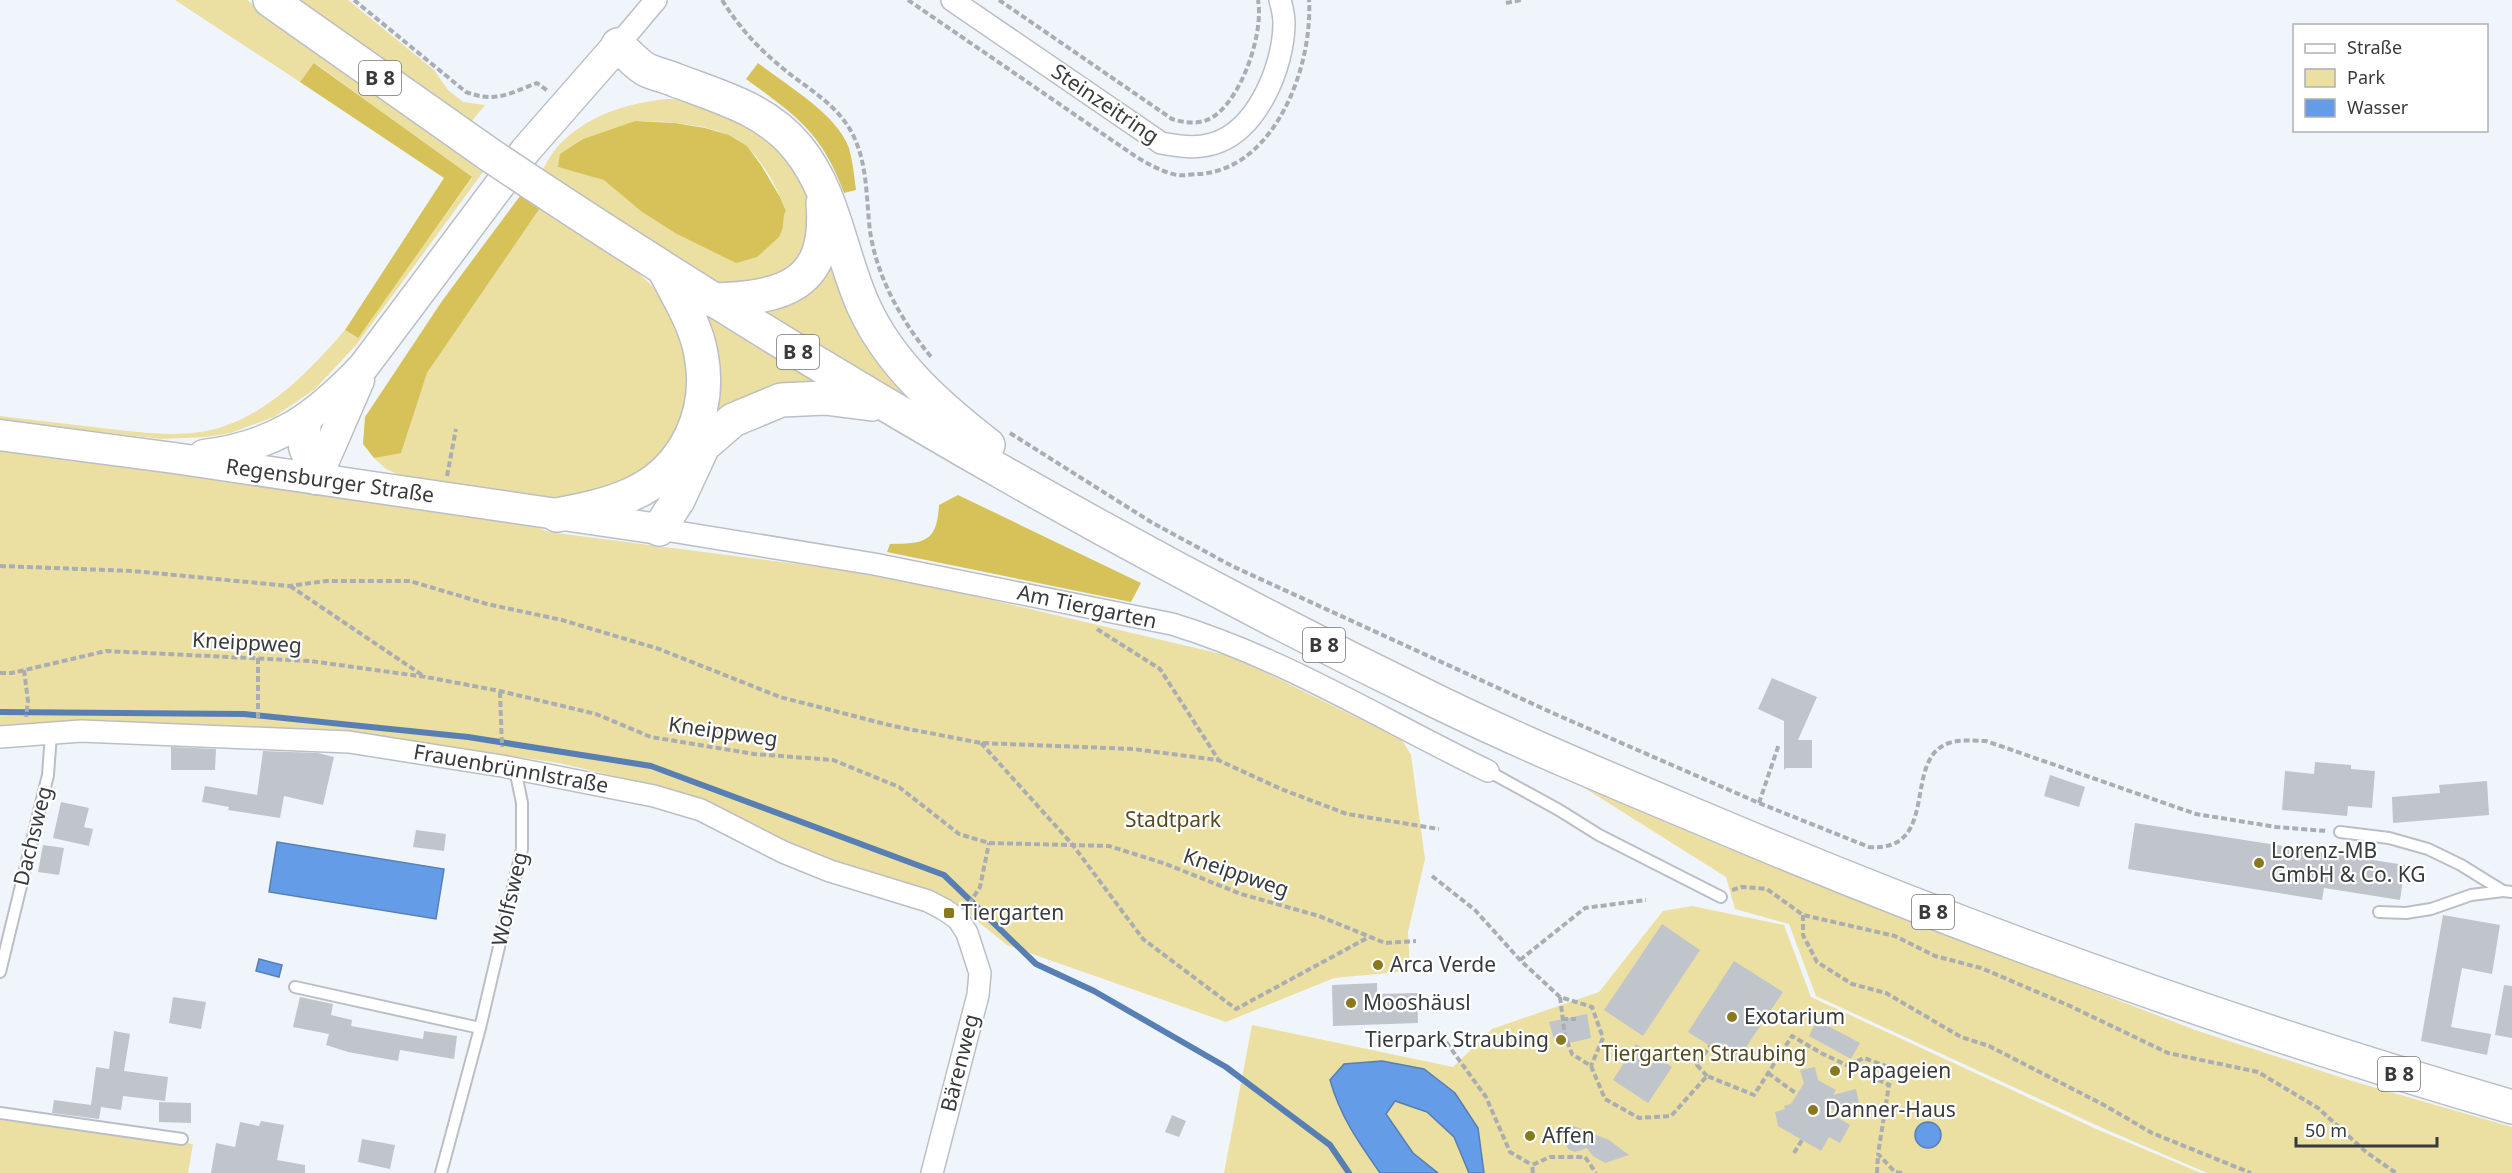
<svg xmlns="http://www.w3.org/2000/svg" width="2512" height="1173" viewBox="0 0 2512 1173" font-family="'Noto Sans',sans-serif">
  <rect width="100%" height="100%" fill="#f0f5fb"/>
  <g fill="#ebdfa1" fill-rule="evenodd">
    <path d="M175,0H247L483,172L357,344L315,389L274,417L230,433L207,437L162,439L0,421V416C34,420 67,424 101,428C139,432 181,439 219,428C271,412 311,369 345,330L357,338L472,178L315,63L300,82Z"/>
    <path d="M298,0H348L434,70L448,90L463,102L485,105L471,122Z"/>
    <path d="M667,99L693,100L741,115L797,163L817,223L793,272L724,287L541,172C547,163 552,152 559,145C588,115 627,103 667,99ZM635,121C667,121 723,124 747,147C764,163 778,189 786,211L784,215L783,227L675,233L642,212L604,179L558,167L583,139Z"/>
    <path d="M540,208L628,263L651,285L670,307L684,333L695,387L680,437L644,475L571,499H547L404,477L386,469L374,458L401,452L427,373Z"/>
    <path d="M829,256L920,397L913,404L760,312Z"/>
    <path d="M702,307L819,379L817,382L712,422Z"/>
    <path d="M0,448L517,519L549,532L890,576L1234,657L1402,740L1411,755L1425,859L1408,932L1410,971L1334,978L1226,1022L1007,945L955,903L925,888L836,863L677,791L623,778L559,763L422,743L0,727Z"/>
    <path d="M1583,787L1724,847L2195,1030L2352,1081L2512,1127V1173H2207L2107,1130L1816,996L1789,924L1735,909L1726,877Z"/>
    <path d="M1692,906L1784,925L1811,997L2094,1128L2201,1173H1224L1252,1025L1453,1067L1492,1029L1599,992L1663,911Z"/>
    <path d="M0,1120L193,1144L188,1173H0Z"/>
  </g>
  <g fill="#d6c258">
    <path d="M314,63L472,177L358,338L345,330L444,178L300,82Z"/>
    <path d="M758,63C787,86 836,113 849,148C853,162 854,176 856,190L844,193C821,131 796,116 746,79Z"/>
    <path d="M635,121L675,123L705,128L729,135L747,146L761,165L780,197L786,211L784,215L783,227L779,237L757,257L736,263L675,233L642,212L604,180L558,167L560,154L583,139Z"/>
    <path d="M520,196L540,208L427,373L401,453L374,458L363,444L365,417L442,301Z"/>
    <path d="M958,495L1141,583L1131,602L887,552L890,544C923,543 937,544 939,505Z"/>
  </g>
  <g fill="#649ce8" stroke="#577fb4" stroke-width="1.5">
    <path d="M277,842L444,869L436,919L269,892Z"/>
    <path d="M259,959L282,965L279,977L256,971Z"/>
    <path d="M1382,1061L1424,1069L1455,1093L1478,1128L1484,1173H1469L1454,1137L1427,1112L1395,1101L1386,1114L1413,1153L1438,1173H1380C1359,1143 1340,1116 1330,1080L1344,1064Z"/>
    <circle cx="1928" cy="1135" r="13"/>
  </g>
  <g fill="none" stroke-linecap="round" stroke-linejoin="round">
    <path stroke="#577fb4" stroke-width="6" d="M0,712L244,714L468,737L651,766L944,875L1036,964L1094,991L1226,1067L1330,1145L1349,1173"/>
  </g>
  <g fill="#c0c5cb">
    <path d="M1772,678L1817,697L1798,740H1812V768H1786L1784,770V721L1758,709Z"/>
    <path d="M171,747L216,749L215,770H171Z"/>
    <path d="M263,751L318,753L334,757L323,805L284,796L280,818L228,810L229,807L202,802L205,786L257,795Z"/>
    <path d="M2315,762L2351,765V769L2375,771L2372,808L2348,806L2347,816L2282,810L2285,771L2314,774Z"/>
    <path d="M2050,775L2085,787L2079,807L2044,796Z"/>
    <path d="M2487,781L2489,815L2393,823L2392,797L2440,793L2439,785Z"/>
    <path d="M61,802L89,808L84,827L93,829L89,846L53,838Z"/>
    <path d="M2135,823L2405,865L2400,900L2324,888L2322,900L2128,869Z"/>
    <path d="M416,830L446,834L444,851L413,847Z"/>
    <path d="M43,845L64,848L59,875L38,872Z"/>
    <path d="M2443,915L2500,925L2492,974L2462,968L2451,1027L2491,1034L2487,1055L2421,1041Z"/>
    <path d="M1662,924L1700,950L1643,1036L1604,1010Z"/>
    <path d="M1734,961L1783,992L1736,1062L1688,1032Z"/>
    <path d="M1377,983V994L1417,993L1418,1023L1333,1026L1332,985Z"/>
    <path d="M2504,985L2512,986V1038L2495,1035Z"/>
    <path d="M173,997L206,1002L201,1029L169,1023Z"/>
    <path d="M300,997L333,1004L331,1015L352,1020L351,1026L423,1039L424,1031L457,1036L454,1059L400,1050L398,1061L348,1052L326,1045L329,1034L293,1027Z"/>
    <path d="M1587,1014L1591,1038L1556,1046L1549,1022Z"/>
    <path d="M1817,1020L1860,1043L1851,1059L1809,1036Z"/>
    <path d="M114,1031L130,1034L124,1071L168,1077L165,1101L123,1096L121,1110L101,1107L99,1119L52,1113L54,1100L91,1105L96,1067L109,1069Z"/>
    <path d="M1636,1044L1672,1067L1648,1103L1613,1080Z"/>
    <path d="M1815,1067L1818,1080L1836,1090L1833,1095L1856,1089L1859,1104L1826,1111L1850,1125L1840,1143L1829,1137L1821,1151L1778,1126L1775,1112L1785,1109L1784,1106L1791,1104L1804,1083L1800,1070Z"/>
    <path d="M159,1102L191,1103V1123L159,1122Z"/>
    <path d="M1172,1115L1186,1121L1179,1137L1165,1132Z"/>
    <path d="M261,1121L284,1125L277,1160L305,1165V1173H211L216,1143L235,1147L240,1122L259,1126Z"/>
    <path d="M1571,1125L1609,1140L1629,1155L1605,1163L1593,1156L1587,1148L1575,1152L1568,1149L1560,1131L1572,1126Z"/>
    <path d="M362,1139L395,1145L390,1169L358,1162Z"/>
  </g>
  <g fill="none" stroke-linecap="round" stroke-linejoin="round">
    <g stroke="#bbbfc5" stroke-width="14">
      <g id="lane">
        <path d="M1488,771L1559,810L1599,835L1721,897"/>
        <path d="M2340,832L2389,838L2428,849L2461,865L2503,891L2512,892"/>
        <path d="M2379,912L2406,913L2431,909L2471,895L2503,891"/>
        <path d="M0,972L48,775L51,734"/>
        <path d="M295,987L480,1028"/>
        <path d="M0,1113L182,1139"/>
        <path d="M441,1173L480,1028L522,849V803L515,769"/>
      </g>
    </g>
    <g stroke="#bbbfc5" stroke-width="24">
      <g id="street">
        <path d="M952,0L1161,143C1178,146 1195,149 1212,144C1257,132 1284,66 1284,23C1284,16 1282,7 1280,0"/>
        <path d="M618,45L656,0"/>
        <path d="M659,529L874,564L1172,624C1284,658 1384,721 1488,771"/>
        <path d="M0,737L81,731L349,742L502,766L654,796L701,810L783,852L830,871L928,901L945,910L958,919L967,933L980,973L978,995L932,1173"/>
      </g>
    </g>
    <g stroke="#bbbfc5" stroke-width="33">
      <g id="secondary">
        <path d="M306,419L304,447L316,479"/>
        <path d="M0,435L174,458L659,529"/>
        <path d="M204,455C276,446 316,417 364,366L526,150L618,45"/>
        <path d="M316,479L359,380"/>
      </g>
    </g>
    <g stroke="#bbbfc5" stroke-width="36">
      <g id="primary">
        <path d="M270,0L490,155"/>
        <path d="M618,45C626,52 635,63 645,69C654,74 666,76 675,80C720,97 766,109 797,147C835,193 840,255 864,307C890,364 939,407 988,445"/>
        <path d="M532,183C823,375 1126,551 1440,703C1533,748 1628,787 1723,827C1981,936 2243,1029 2512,1107"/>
        <path d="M712,300C783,298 830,286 823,203"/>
        <path d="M557,515C583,510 608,505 632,494C686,470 712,411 701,354C696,325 679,298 665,271"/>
        <path d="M659,529L678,500L703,446L733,420L781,400L825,398L872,404"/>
      </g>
    </g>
    <g stroke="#aaaeb3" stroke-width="4" stroke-dasharray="6 3" stroke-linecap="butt">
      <path d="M354,0L466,92C496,103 508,94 537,83L548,91"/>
      <path d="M722,0C741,30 758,48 786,71C810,90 837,105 852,133C868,164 866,198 870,231C877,278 902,322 932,358"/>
      <path d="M908,0L1135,156C1148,164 1162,172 1177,175C1184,176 1193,174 1200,174C1276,168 1313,65 1309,0"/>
      <path d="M999,0L1172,119C1185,123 1200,125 1213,117C1242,98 1264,33 1258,0"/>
      <path d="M1506,3L1521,0"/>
      <path d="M1010,433L1151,522L1232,566L1555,714L1759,803L1869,847C1942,852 1901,759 1949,743C1961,739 1973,741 1986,741L2196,814L2276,827L2327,831"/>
      <path d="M447,476L456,429"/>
      <path d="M0,566L133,571L289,586L326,581H410L487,604L562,620L659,649L780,697L893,726L981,743L1133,749L1218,760L1281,789L1347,814L1439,829"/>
      <path d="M290,586L425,677"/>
      <path d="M1097,629L1160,669L1218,759"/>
      <path d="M258,658V720"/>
      <path d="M24,670L28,701L26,717"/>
      <path d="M0,673H12L106,651L310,661L426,677L500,691L596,714L651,737L754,754L833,760L899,787L959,834L989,843L1109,846L1166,864L1241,894L1319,916L1385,943L1416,941"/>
      <path d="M500,692L502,747"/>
      <path d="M981,743L1072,844L1143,939L1236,1009L1369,937"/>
      <path d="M1759,803L1779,744"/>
      <path d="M1432,876L1475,910L1520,960L1560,997L1592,1007L1603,1038L1591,1066"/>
      <path d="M1732,890L1742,887L1767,889L1803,915L1895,936L1935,956L1981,968L2070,1006L2168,1053L2258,1072L2318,1108L2366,1152L2396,1173"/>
      <path d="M969,904L980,887L989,843"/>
      <path d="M1803,915V935L1817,962L1852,984L1886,993L1961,1037L1989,1046L2104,1105L2152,1133L2251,1173"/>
      <path d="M1520,960L1585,908L1646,900"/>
      <path d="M1560,997L1565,1036L1572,1054L1591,1066L1605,1099L1639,1118L1671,1116L1707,1076L1754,1095L1792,1036L1821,1053L1889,1085L1878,1154L1895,1172L1902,1173"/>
      <path d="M1562,1019H1576"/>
      <path d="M1441,1035L1486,1097L1510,1152L1532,1165"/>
      <path d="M1849,1065L1864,1058L1894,1069L1889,1085"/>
      <path d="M1768,1073L1797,1094"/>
      <path d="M1707,1076L1697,1065L1710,1046"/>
      <path d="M1794,1153L1802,1140"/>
      <path d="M1533,1173L1532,1165L1550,1157H1585L1596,1173"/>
      <path d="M1877,1173L1878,1155"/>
    </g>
    <use href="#lane" stroke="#fff" stroke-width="10"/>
    <use href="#street" stroke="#fff" stroke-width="21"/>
    <use href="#secondary" stroke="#fff" stroke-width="30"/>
    <use href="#primary" stroke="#fff" stroke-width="33"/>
    <g stroke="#bbbfc5" stroke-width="36" stroke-linecap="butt">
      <path id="primary-bridge" d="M490,155L532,183"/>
    </g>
    <use href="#primary-bridge" stroke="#fff" stroke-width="33"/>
  </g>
  <g fill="#89791e" stroke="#fff" stroke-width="2">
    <circle cx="2259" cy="863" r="6"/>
    <rect x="943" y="907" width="12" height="12" rx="3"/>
    <circle cx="1378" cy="965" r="6"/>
    <circle cx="1351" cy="1003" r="6"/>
    <circle cx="1732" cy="1017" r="6"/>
    <circle cx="1561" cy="1040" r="6"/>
    <circle cx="1835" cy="1071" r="6"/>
    <circle cx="1813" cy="1110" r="6"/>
    <circle cx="1530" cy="1136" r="6"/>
  </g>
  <g text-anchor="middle" stroke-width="4.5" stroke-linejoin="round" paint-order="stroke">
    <g fill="#fff" stroke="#747576" stroke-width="1.5">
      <rect x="359" y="61" width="42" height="34" rx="4.5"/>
      <rect x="777" y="335" width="42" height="34" rx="4.5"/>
      <rect x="1303" y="628" width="42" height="34" rx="4.5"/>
      <rect x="1912" y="895" width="42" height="34" rx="4.5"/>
      <rect x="2378" y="1057" width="42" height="34" rx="4.5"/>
    </g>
    <g font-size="20" font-weight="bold" fill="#383a3c">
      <text x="380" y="85">B 8</text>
      <text x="798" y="359">B 8</text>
      <text x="1324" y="652">B 8</text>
      <text x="1933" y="919">B 8</text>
      <text x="2399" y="1081">B 8</text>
    </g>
    <g font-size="21" fill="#383a3c" stroke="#fff">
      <text transform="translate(1105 104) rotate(34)" y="7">Steinzeitring</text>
      <text transform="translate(330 481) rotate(8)" y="7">Regensburger Straße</text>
      <text transform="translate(1087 607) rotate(12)" y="7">Am Tiergarten</text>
      <text transform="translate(247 643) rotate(3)" y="7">Kneippweg</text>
      <text transform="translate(723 732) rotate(8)" y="7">Kneippweg</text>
      <text transform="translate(511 769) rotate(10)" y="7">Frauenbrünnlstraße</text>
      <text transform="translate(33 836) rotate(-76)" y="7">Dachsweg</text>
      <text transform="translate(1236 873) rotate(19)" y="7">Kneippweg</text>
      <text transform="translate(510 899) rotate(-77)" y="7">Wolfsweg</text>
      <text transform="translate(960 1063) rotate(-76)" y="7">Bärenweg</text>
    </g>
    <g font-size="21" fill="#534b1f" stroke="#fff">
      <text x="1173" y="827">Stadtpark</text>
      <text x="1704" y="1061">Tiergarten Straubing</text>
    </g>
    <g font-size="21" fill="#383a3c" stroke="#fff" text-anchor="start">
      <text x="2271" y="858">Lorenz-MB<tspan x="2271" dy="24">GmbH &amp; Co. KG</tspan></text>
      <text x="961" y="920">Tiergarten</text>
      <text x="1390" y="972">Arca Verde</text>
      <text x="1363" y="1010">Mooshäusl</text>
      <text x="1744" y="1024">Exotarium</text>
      <text x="1549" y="1047" text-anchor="end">Tierpark Straubing</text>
      <text x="1847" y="1078">Papageien</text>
      <text x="1825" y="1117">Danner-Haus</text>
      <text x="1542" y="1143">Affen</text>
    </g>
  </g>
  <rect x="2293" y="24" width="195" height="108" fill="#ffffff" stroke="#afb0b1" stroke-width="1.5"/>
  <rect x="2305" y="44" width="30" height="9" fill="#ffffff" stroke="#afb0b1" stroke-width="1.5"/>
  <text x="2347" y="54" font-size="18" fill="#383a3c">Straße</text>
  <rect x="2305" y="69" width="30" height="18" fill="#ebdfa1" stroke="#afb0b1" stroke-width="1.5"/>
  <text x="2347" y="84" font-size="18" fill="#383a3c">Park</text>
  <rect x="2305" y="99" width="30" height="18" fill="#649ce8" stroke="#afb0b1" stroke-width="1.5"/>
  <text x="2347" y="114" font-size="18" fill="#383a3c">Wasser</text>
  <path d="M2296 1137v9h141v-9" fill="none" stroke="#383a3c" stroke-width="3"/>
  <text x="2305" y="1137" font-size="18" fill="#383a3c" stroke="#ffffff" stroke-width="4.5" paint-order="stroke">50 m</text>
</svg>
